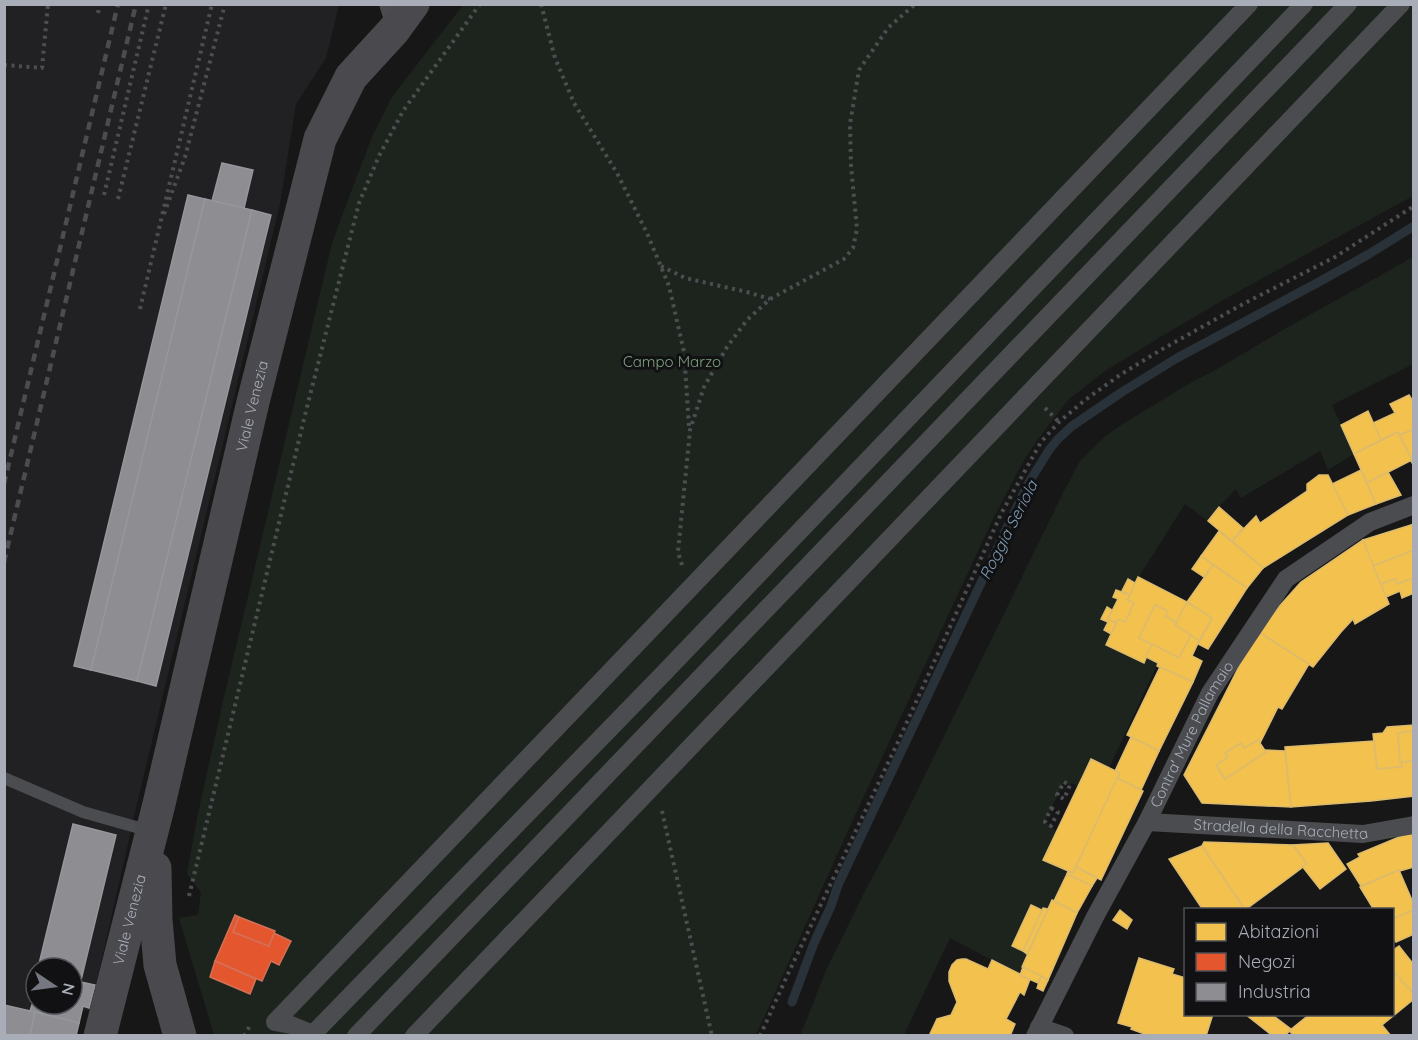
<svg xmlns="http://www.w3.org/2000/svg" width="1418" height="1040" viewBox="0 0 1418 1040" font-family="Quicksand,sans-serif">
  <rect width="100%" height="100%" fill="#171717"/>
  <path fill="#212123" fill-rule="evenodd" d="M5,5H339L326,58L296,104L280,204L137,804L90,1011L82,1010L76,1035L5,1036ZM36,968H72V1004H36Z"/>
  <g fill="#1d241e">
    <path d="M463,5H1413V196L1230,296L1162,336L1105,371L1068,400L1038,439L1023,462L991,523L852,822L756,1035H214L179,918L198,915L201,892L187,874L198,813L224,697L332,243L352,189L372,137L392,97Z"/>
    <path d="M1413,257V364L1332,405L1354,454L1328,470L1320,451L1241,498L1236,489L1219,507L1208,521L1185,504L1135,583L1128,579L1122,592L1116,590L1113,596L1118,599L1112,610L1106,608L1101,619L1108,622L1104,630L1111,634L1107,645L1143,663L1146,657L1158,663L1109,768L1091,759L1078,786L1072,783L1070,785L1064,782L1045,822L1051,826V828L1057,831L1044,860L1068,871L1054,901L1052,900L1048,909L1043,908L1042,910L1032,905L1013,946L1027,954L1022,966L1023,967L1020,975L950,938L904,1035L800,1036L827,968L865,891L900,826L1063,493L1080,461L1101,440L1118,427L1185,386L1217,369L1283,330Z"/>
  </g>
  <g fill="#f2c14e" stroke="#dcbb6e" stroke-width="1.5">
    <path d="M1409,395L1414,403V429L1400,435L1398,432L1381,440L1373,423L1395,413L1390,404Z"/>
    <path d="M1368,411L1381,440L1354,454L1341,425Z"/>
    <path d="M1414,429V466L1411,461L1412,460L1400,435Z"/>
    <path d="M1398,432L1412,460L1367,483L1354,454Z"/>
    <path d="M1361,470L1376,504L1348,515L1332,484Z"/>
    <path d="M1388,472L1401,495L1376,504L1367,483Z"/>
    <path d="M1319,475H1328L1348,515L1263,568L1232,541L1256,516L1260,523L1307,491V484Z"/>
    <path d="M1219,507L1243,528L1232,541L1208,521Z"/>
    <path d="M1414,524V550L1373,566L1363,540Z"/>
    <path d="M1219,531L1263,568L1247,588L1201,556Z"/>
    <path d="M1363,540L1389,604L1355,624L1353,619L1341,632L1313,667L1257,631L1301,582Z"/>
    <path d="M1414,550V578L1397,584L1395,579L1381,584L1373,566Z"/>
    <path d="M1201,556L1213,565L1204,577L1192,569Z"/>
    <path d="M1213,565L1247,588L1208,649L1198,644L1212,618L1187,602Z"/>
    <path d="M1138,577L1187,602L1177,623L1165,616L1168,611L1155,605L1139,638L1152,644L1144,663L1106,645L1118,619L1125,622L1134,603L1127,600Z"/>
    <path d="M1414,578V593L1402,598L1400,591L1386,597L1381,584L1395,579L1397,584Z"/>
    <path d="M1128,579L1135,583L1130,595L1122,591Z"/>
    <path d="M1116,590L1130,595L1127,600L1134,603L1125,622L1118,619L1116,623L1108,619L1118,599L1113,597Z"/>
    <path d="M1187,602L1212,618L1199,641L1175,625Z"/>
    <path d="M1155,605L1168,611L1165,616L1177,623L1175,625L1191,635L1179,658L1139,638Z"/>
    <path d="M1107,607L1112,610L1108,619L1116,623L1111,634L1104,630L1108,622L1101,619Z"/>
    <path d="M1257,631L1309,664L1282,709L1278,707L1260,743L1258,740L1244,748L1241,743L1225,753L1228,757L1216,765L1225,779L1266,752L1265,750L1285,751L1291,807L1202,803L1184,775Z"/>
    <path d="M1191,635L1199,641L1192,656L1202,661L1193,682L1157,666L1158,663L1146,657L1152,644L1179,658Z"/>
    <path d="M1160,667L1193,682L1159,751L1127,735Z"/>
    <path d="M1414,725V731L1398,733L1400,762H1402V767L1377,769L1373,734L1383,733L1387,727Z"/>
    <path d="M1414,731V761L1400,762L1398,733Z"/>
    <path d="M1131,737L1159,751L1141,790L1117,778L1120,773L1115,771Z"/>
    <path d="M1258,740L1266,752L1225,779L1216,765L1228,757L1225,753L1241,743L1244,748Z"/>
    <path d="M1374,741L1377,769L1402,767V762L1414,761V796L1371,801L1291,807L1285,747Z"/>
    <path d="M1091,759L1120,773L1073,873L1043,860Z"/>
    <path d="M1117,778L1143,791L1101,880L1076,867Z"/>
    <path d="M1411,832L1412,836L1414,835V867L1400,871L1399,870L1361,886L1347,864L1360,857L1358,854Z"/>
    <path d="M1204,842L1293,845L1307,864L1245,910L1202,846Z"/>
    <path d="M1328,843L1346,869L1320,889L1302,866L1307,864L1293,845Z"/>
    <path d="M1202,846L1245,910H1203L1169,859Z"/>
    <path d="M1076,867L1097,878L1092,886L1067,874L1068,871L1073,873Z"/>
    <path d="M1399,870L1414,905V910L1392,919V910H1374L1360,887Z"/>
    <path d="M1067,874L1092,886L1077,913L1054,901Z"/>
    <path d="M1052,900L1077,913L1048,980L1022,967Z"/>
    <path d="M1031,905L1042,910L1023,951L1012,946Z"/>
    <path d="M1043,908L1048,909L1027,954L1023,951Z"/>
    <path d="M1120,910L1132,920L1127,929L1113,920Z"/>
    <path d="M1414,910V934L1396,942L1392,936V919Z"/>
    <path d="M1399,946L1414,965V994L1392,970V951Z"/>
    <path d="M1139,958L1174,969L1172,974L1186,978V1014H1213L1206,1036H1150L1131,1029L1132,1027L1118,1023Z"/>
    <path d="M962,959H966L988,969L992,960L1030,979L1024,995L1020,992L1006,1019L1015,1024L1010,1036H929L937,1019L951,1015L957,1002L949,981V972L952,965L957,960Z"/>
    <path d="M1023,967L1041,976L1038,983L1020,975Z"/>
    <path d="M1392,970L1414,994V999L1382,1025L1391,1036H1295L1289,1031L1310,1014H1392Z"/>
    <path d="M1041,976L1048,980L1043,991L1037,988Z"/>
    <path d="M1245,1014H1271L1291,1029L1285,1036H1273Z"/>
  </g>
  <g fill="#e4572e" stroke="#d27157" stroke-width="1.5">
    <path d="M235,915L239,917L233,932L269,946L274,933L291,941L279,965L271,961L262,981L215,961Z"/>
    <path d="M239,917L275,931L269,946L233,932Z"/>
    <path d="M215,961L256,979L250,994L210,977Z"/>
  </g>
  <g fill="#8d8d92" stroke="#95979d" stroke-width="1.5">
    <path d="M222,163L253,170L244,208L212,201Z"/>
    <path d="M188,195L205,199L91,670L74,666Z"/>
    <path d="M205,199L252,210L137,681L91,670Z"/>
    <path d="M252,210L271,215L156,686L137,681Z"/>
    <path d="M73,824L116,835L76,1001L72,1000V968H38Z"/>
    <path d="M81,982L95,985L89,1008L83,1006L79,1023L30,1011L36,993V1004H72V1000L76,1001Z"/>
    <path d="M4,1005L35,1012L30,1036H4Z"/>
    <path d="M35,1012L79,1023L76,1036H30Z"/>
  </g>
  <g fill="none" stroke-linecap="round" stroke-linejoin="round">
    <path stroke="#2a3239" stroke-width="9" d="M792,1002L814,943L831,906L838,885L1006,530L1028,484L1049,450L1058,439L1072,426L1122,392L1177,358L1317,283L1369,254L1414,226"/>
    <g stroke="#4d4e52" stroke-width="4" stroke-dasharray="3 4.5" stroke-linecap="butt">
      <path d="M541,4L555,58L574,103L617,173L647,233L669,286L684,352L689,426"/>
      <path d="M98,13L100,4"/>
      <path d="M4,65L42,68L48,4"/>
      <path d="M104,195L149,4"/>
      <path d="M118,199L166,4"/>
      <path d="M164,214L185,157L225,4"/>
      <path d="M661,266L685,278L747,292L770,299"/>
      <path d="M140,309L212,4"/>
      <path d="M1045,408L1059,422"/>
      <path d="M682,565L678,552L690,430L704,387L727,347L747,320L770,299L844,259L853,248L857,229L851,166L850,124L859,70L888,28L915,4"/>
      <path d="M1064,782L1070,785L1064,799L1057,795Z"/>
      <path d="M1051,808L1058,812L1051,826L1045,822Z"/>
      <path d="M662,811L712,1036"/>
      <path d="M189,896L305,415L359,203L379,156L403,111L480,4"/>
      <path d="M244,1036L251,1024"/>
      <path d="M760,1036L787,976L897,744L1001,514L1041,442L1059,422L1085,400L1120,375L1159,351L1243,304L1335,257L1414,206"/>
    </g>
    <g stroke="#4b4c50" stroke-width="12">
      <path d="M385,4L392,26"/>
      <path d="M4,778L83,812L150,831"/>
    </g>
    <g stroke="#4b4c50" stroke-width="18">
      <path d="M1249,4L275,1022L291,1025L313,1034L664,673L1304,4"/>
      <path id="s1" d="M1147,822L1363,834L1414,825"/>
      <path d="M1039,1027L1065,1036"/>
      <path d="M356,1036L1348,4"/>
      <path d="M414,1036L1401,4"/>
      <path id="s2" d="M1035,1036L1096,915L1147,822L1210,693L1286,579L1370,522L1414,505"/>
    </g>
    <g stroke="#4a4a4e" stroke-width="33">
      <path d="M155,868L156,920L160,965L180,1036"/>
      <path id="s3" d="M100,1036L159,804L253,402L320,139L351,77L394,30L413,4"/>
    </g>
    <g stroke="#4b4c4f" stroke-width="4.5" stroke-dasharray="8 6" stroke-linecap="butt">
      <path d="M4,484L118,4"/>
      <path d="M4,562L136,4"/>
    </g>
  </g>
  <g text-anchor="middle" stroke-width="6" stroke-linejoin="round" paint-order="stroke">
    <g font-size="15" fill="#7fa381" stroke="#111113">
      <text x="672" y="367">Campo Marzo</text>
    </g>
    <g font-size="15" fill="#a8adb8" stroke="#111113">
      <text dy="5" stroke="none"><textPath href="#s3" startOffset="648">Viale Venezia</textPath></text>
      <text dy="5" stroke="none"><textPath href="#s2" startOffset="340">Contra' Mure Pallamaio</textPath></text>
      <text dy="5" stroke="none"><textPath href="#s1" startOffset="134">Stradella della Racchetta</textPath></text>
      <text dy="5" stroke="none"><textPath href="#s3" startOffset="120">Viale Venezia</textPath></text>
    </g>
    <g font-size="16" font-style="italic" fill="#7f9bb3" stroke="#111113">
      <text transform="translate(1008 530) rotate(-63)" y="6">Roggia Seriola</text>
    </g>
  </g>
  <rect width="1418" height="1040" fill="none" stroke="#a8adb8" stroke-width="12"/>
  <rect x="1184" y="908" width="210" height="108" fill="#111113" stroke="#4d4f55" stroke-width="1.5"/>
  <rect x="1196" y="923" width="30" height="18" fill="#f2c14e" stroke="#4d4f55" stroke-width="1.5"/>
  <text x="1238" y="938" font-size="18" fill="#a8adb8">Abitazioni</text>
  <rect x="1196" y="953" width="30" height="18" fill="#e4572e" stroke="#4d4f55" stroke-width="1.5"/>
  <text x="1238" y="968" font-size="18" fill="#a8adb8">Negozi</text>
  <rect x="1196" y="983" width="30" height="18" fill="#8d8d92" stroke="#4d4f55" stroke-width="1.5"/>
  <text x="1238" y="998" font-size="18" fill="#a8adb8">Industria</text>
  <g transform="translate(54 986) rotate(103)"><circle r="28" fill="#111113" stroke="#4d4f55" stroke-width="1.5"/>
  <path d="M0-4.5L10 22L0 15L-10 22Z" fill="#757880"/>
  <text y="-9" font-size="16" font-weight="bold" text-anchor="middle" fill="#a8adb8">N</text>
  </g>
</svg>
